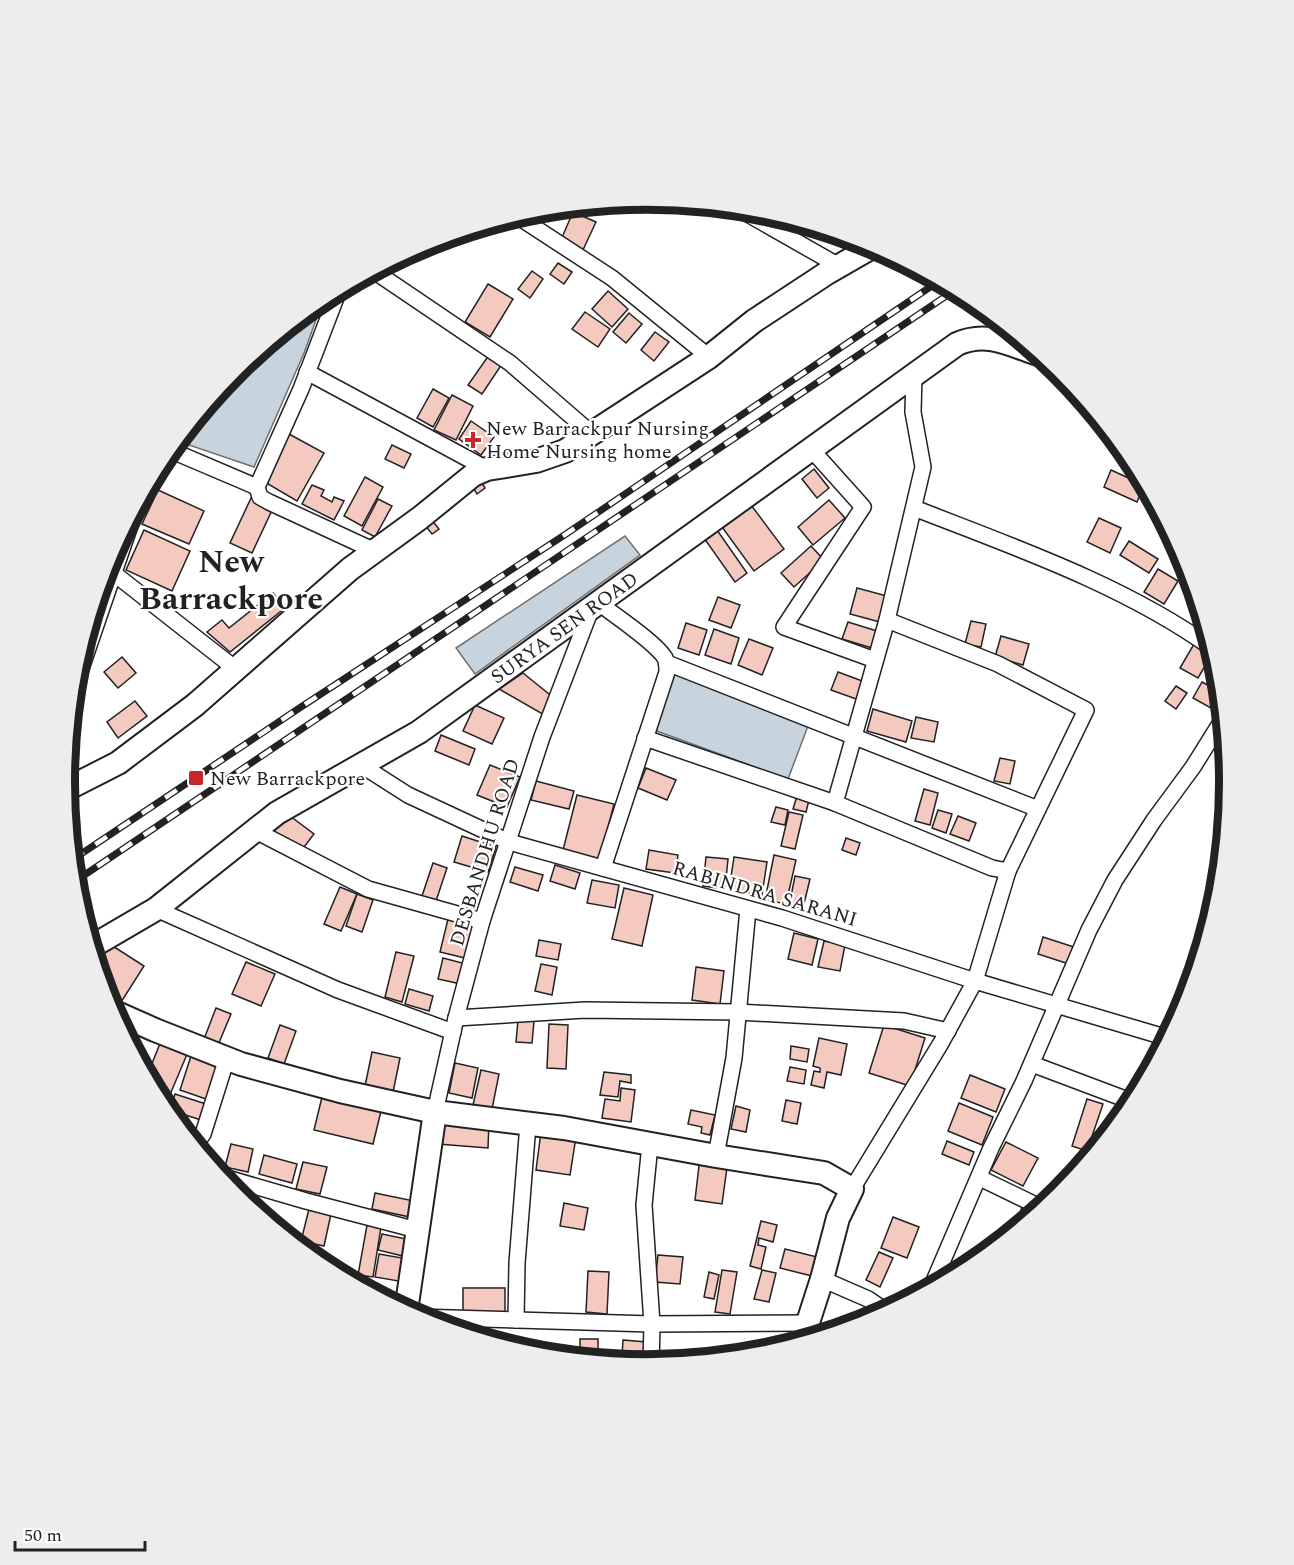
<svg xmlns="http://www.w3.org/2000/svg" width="1294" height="1565" viewBox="0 0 1294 1565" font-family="Spectral,serif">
  <rect width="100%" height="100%" fill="#fff"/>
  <g fill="#c7d3dd" stroke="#6f6f6f" stroke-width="1.5">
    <path d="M324,298L304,353L254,467L177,441L235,370Z"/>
    <path d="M625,536L640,555L475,674L456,648Z"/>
    <path d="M674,673L808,726L788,779L654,730Z"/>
  </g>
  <g fill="#f3c9c0" stroke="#222" stroke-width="1.5">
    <path d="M573,212L596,222L582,252L560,242Z"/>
    <path d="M558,263L572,272L564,284L550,274Z"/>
    <path d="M532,271L543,279L530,298L518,289Z"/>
    <path d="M488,284L513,299L490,337L465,322Z"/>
    <path d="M608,291L628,309L612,327L592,309Z"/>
    <path d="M585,312L610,329L598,347L572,329Z"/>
    <path d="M629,313L642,324L626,343L613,332Z"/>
    <path d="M655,332L669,342L654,361L641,350Z"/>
    <path d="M489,355L502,364L482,394L468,385Z"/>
    <path d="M433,389L449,398L433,427L417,418Z"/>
    <path d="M452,395L473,406L456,440L434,430Z"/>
    <path d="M471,421L494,437L481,455L459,439Z"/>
    <path d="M289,434L324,453L297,501L263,481Z"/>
    <path d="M392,445L411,454L404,468L385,459Z"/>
    <path d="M814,469L829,488L817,498L802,479Z"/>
    <path d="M1111,470L1144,485L1137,502L1104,487Z"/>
    <path d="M365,477L383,487L362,526L344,516Z"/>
    <path d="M482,483L485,488L477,494L474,489Z"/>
    <path d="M312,485L324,490L321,496L332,502L334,497L344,501L334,520L302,504Z"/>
    <path d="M158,490L204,511L189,544L142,524Z"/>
    <path d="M252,496L274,506L252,553L230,543Z"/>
    <path d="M378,499L392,506L375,537L362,530Z"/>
    <path d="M829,500L845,518L813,545L798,527Z"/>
    <path d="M751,505L784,549L754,571L722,527Z"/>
    <path d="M1099,518L1121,528L1110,553L1087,542Z"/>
    <path d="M431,519L439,529L432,534L424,524Z"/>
    <path d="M144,530L190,551L172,591L126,570Z"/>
    <path d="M717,530L747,573L735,582L704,538Z"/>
    <path d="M1129,541L1158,559L1149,573L1120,555Z"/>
    <path d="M811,546L824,560L794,587L781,573Z"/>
    <path d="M1158,569L1178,581L1164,604L1144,592Z"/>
    <path d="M857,588L887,596L880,622L850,614Z"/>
    <path d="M273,593L285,608L230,652L207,632L222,620L229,628Z"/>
    <path d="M718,597L740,605L731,628L709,620Z"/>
    <path d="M971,621L986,624L981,647L965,644Z"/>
    <path d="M848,622L877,631L872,648L842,639Z"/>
    <path d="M686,623L707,630L699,655L678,648Z"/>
    <path d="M714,629L739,638L731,664L705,655Z"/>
    <path d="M1001,636L1029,644L1023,665L995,657Z"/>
    <path d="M749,639L773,648L762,675L738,665Z"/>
    <path d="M1194,644L1212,654L1198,678L1180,668Z"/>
    <path d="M122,657L136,673L118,688L104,672Z"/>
    <path d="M838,672L865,682L859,700L831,690Z"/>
    <path d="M523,673L555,699L546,716L499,689Z"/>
    <path d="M1202,682L1221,692L1222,705L1218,712L1193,698Z"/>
    <path d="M1176,686L1187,693L1176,709L1165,701Z"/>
    <path d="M135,701L147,716L118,738L107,722Z"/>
    <path d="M475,705L504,718L492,744L463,731Z"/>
    <path d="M873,709L912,721L906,742L867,731Z"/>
    <path d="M916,717L938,722L934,742L911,738Z"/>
    <path d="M441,735L475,749L469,765L435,751Z"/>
    <path d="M1000,758L1015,761L1010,784L994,781Z"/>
    <path d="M490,765L520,777L507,807L477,795Z"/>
    <path d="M646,768L676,780L667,800L638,788Z"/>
    <path d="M536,781L574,791L569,809L531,800Z"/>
    <path d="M924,789L938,793L930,825L915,821Z"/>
    <path d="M577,795L614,804L600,859L563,850Z"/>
    <path d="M797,796L809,800L806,812L793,809Z"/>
    <path d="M776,807L788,810L785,825L771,822Z"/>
    <path d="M938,810L952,814L946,833L932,828Z"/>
    <path d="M789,812L803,815L795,849L781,846Z"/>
    <path d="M286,813L314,834L301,851L273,830Z"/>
    <path d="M958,816L976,823L969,841L950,834Z"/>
    <path d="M462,836L496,847L488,872L454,862Z"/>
    <path d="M846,838L860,843L856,855L842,850Z"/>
    <path d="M649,850L678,855L675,873L646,869Z"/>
    <path d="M774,855L796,860L786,904L765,900Z"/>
    <path d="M706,857L728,859L725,889L703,886Z"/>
    <path d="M734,857L767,862L762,895L729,890Z"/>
    <path d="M433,863L447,868L435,904L421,899Z"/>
    <path d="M555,865L580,873L575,889L550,881Z"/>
    <path d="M515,867L543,875L538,891L510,882Z"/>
    <path d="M795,876L810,879L803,908L789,906Z"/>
    <path d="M592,880L619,885L615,908L587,903Z"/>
    <path d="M340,887L357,894L341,931L324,924Z"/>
    <path d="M624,888L653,895L642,946L612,939Z"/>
    <path d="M357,894L373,900L362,932L346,926Z"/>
    <path d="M448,919L477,927L469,959L440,952Z"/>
    <path d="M794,933L818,939L812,965L788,959Z"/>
    <path d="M1043,937L1077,948L1072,965L1038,954Z"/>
    <path d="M539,940L561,944L558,960L536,956Z"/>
    <path d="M824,941L845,945L840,971L818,967Z"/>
    <path d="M108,943L144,966L118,1007L107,1000L96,962Z"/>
    <path d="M396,952L414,956L402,1002L385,997Z"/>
    <path d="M443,958L466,964L461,984L438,979Z"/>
    <path d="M246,962L275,974L261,1006L232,994Z"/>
    <path d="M541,964L557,967L552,995L535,991Z"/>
    <path d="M696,967L724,971L720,1004L692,1000Z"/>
    <path d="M409,989L433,996L429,1011L405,1004Z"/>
    <path d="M216,1008L231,1014L218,1045L204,1039Z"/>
    <path d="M518,1020L534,1021L532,1043L516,1042Z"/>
    <path d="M549,1024L568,1025L566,1069L547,1068Z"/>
    <path d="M280,1025L296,1031L284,1064L268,1058Z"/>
    <path d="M884,1025L925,1038L910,1086L869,1073Z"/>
    <path d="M819,1038L847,1044L841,1075L827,1072L824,1088L811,1085L814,1071L820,1072V1068L813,1066Z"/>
    <path d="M161,1041L188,1052L166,1104L160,1101L147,1076Z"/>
    <path d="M791,1046L809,1049L807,1062L790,1059Z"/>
    <path d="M372,1052L400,1058L392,1097L364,1091Z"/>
    <path d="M191,1056L218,1064L206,1099L180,1090Z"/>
    <path d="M455,1063L478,1068L472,1098L449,1093Z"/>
    <path d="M790,1067L806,1070L804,1084L787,1081Z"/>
    <path d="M481,1070L499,1074L492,1109L473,1105Z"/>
    <path d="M604,1072L631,1075V1083L620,1081L618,1097L600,1095Z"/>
    <path d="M970,1075L1005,1089L996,1112L961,1098Z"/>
    <path d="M621,1088L635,1090L631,1122L602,1118L605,1099L620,1101Z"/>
    <path d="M323,1093L382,1107L373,1144L314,1130Z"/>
    <path d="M175,1094L206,1104L201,1120L170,1110Z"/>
    <path d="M1087,1099L1103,1104L1087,1151L1072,1146Z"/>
    <path d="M786,1100L801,1103L797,1124L782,1121Z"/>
    <path d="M959,1103L993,1117L982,1145L948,1131Z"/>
    <path d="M736,1106L750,1110L746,1132L731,1129Z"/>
    <path d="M691,1110L715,1115L710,1135L701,1133L702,1127L688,1124Z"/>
    <path d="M440,1119L489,1122L488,1148L438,1144Z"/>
    <path d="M541,1132L576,1137L570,1175L536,1170Z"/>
    <path d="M947,1141L974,1152L969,1165L942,1154Z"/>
    <path d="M1006,1142L1038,1158L1023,1186L991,1170Z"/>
    <path d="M231,1144L253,1149L248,1172L225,1167Z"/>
    <path d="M264,1155L297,1164L292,1183L259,1174Z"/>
    <path d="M700,1157L728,1160L722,1204L695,1200Z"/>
    <path d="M303,1162L327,1167L320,1194L296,1189Z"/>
    <path d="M375,1193L414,1201L410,1217L372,1209Z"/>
    <path d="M564,1203L588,1208L584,1230L560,1226Z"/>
    <path d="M1022,1207L1038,1212L1015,1231L1014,1230Z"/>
    <path d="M309,1209L331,1214L324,1246L301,1241Z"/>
    <path d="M893,1217L919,1227L907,1258L881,1248Z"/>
    <path d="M761,1221L777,1225L773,1242L759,1238L758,1245L766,1247L761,1269L750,1266Z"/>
    <path d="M367,1225L381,1227L373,1277L358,1275Z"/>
    <path d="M382,1234L411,1240L407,1257L378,1250Z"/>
    <path d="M785,1249L817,1257L812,1276L780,1268Z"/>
    <path d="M879,1252L893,1258L880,1287L866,1280Z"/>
    <path d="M379,1254L408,1259L404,1282L375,1277Z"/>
    <path d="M658,1255L683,1257L680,1284L655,1282Z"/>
    <path d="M722,1270L737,1272L730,1314L715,1312Z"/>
    <path d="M762,1270L776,1273L769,1302L754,1299Z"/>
    <path d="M588,1271L609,1272L607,1314L586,1312Z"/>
    <path d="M709,1272L719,1275L714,1299L704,1297Z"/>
    <path d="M463,1288H505V1314L463,1313Z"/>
    <path d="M448,1328L474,1330L473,1336Z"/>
    <path d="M580,1339H598V1360L580,1358Z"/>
    <path d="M623,1340L647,1342L646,1357L622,1356Z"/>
    <path d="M623,1359L646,1360L645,1365L623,1363Z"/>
  </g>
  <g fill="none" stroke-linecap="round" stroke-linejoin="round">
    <g stroke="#222" stroke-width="18">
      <g id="street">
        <path d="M739,209L839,266"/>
        <path d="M517,216L612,278L709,357"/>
        <path d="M374,271L510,363L592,434"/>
        <path d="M339,290L301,389L257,487L260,497L269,502L375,551"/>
        <path d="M307,372L487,469"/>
        <path d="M811,449L863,507L784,627L875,660"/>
        <path d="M170,450L257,487"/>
        <path d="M914,508C1014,547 1124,585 1212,648"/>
        <path d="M107,568L237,670"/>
        <path d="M599,603C615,616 655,642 665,658C667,663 667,667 667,672L603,868"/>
        <path d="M667,663L1038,809"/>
        <path d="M73,692L136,508"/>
        <path d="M645,738L835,803L992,868L1008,871L1086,710L998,664L887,620"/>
        <path d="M361,765L408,795L509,842L782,918L975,981L1168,1038"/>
        <path d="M835,803L887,620L923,467L913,412L914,375"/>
        <path d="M254,830L368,889L482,921"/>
        <path d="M156,909L338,990L453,1032"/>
        <path d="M456,1018L585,1010L738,1012L904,1021L948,1031"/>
        <path d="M1032,1064L1133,1102"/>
        <path d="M435,1112L456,1018L482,921L542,737L591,609"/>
        <path d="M650,1144L644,1205L652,1324L651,1365"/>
        <path d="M195,1145L203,1134L227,1058"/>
        <path d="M716,1156L734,1058L748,909"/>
        <path d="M220,1176L306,1201L417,1230"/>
        <path d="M980,1178L1042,1208"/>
        <path d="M852,1189L941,1043L975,981L1008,871"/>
        <path d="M822,1279L868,1299L887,1312"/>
        <path d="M931,1288L991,1148L1024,1081L1089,930L1115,880L1154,820L1193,767L1223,719"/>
        <path d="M418,1317L652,1324L807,1323"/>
        <path d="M516,1320L517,1263L528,1124"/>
      </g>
    </g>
    <g stroke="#222" stroke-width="26">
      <g id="secondary">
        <path d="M65,790L118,763L195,705L350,569L420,518L473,475L487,469L536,461L565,451L709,357L754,321L827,273L874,246"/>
        <path id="s1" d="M91,947L156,909L277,813L419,732L957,344C987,331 1008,344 1038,354"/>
        <path d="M112,1011L155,1030L241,1064L340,1091L435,1112L564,1128L716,1156L824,1173L852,1189L838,1218L822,1279L802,1341"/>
        <path d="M406,1311L435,1112"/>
      </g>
    </g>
    <use href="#street" stroke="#fff" stroke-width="15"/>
    <use href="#secondary" stroke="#fff" stroke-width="22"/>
    <g stroke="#222" stroke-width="7">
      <g id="rail">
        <path d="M72,860L301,707L566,534L939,281"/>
        <path d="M74,882L955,290"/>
      </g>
    </g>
    <use href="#rail" stroke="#fff" stroke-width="4.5" stroke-dasharray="14" stroke-linecap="butt"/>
  </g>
  <g fill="#c62828" stroke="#fff" stroke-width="2">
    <path d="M470 431h6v6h6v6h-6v6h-6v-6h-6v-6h6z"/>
    <rect x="188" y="770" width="16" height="16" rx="3"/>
  </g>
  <g text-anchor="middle" stroke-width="4.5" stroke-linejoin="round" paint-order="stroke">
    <g font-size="20" fill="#222" stroke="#fff" text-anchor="start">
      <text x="486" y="435">New Barrackpur Nursing<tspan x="486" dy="23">Home Nursing home</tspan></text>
      <text x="210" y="785">New Barrackpore</text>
    </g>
    <g font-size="20" fill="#222" stroke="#fff">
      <text dy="7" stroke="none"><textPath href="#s1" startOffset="572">SURYA SEN ROAD</textPath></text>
      <text transform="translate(484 852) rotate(-73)" y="7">DESBANDHU ROAD</text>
      <text transform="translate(765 893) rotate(16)" y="7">RABINDRA SARANI</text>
    </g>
    <g font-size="32" font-weight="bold" fill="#222" stroke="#fff">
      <text x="231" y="572">New<tspan x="231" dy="37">Barrackpore</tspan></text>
    </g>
  </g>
  <path d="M0 0H1294V1565H0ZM75 782a572 572 0 1 1 1144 0a572 572 0 1 1-1144 0Z" fill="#ededed" fill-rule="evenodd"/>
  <path fill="none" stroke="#222" stroke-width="8" d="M75 782a572 572 0 1 1 1144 0a572 572 0 1 1-1144 0Z"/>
  <path d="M15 1541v9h130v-9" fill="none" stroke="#222222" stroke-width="3"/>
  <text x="24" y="1541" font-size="18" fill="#222222" stroke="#ffffff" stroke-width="4.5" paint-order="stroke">50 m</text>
</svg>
